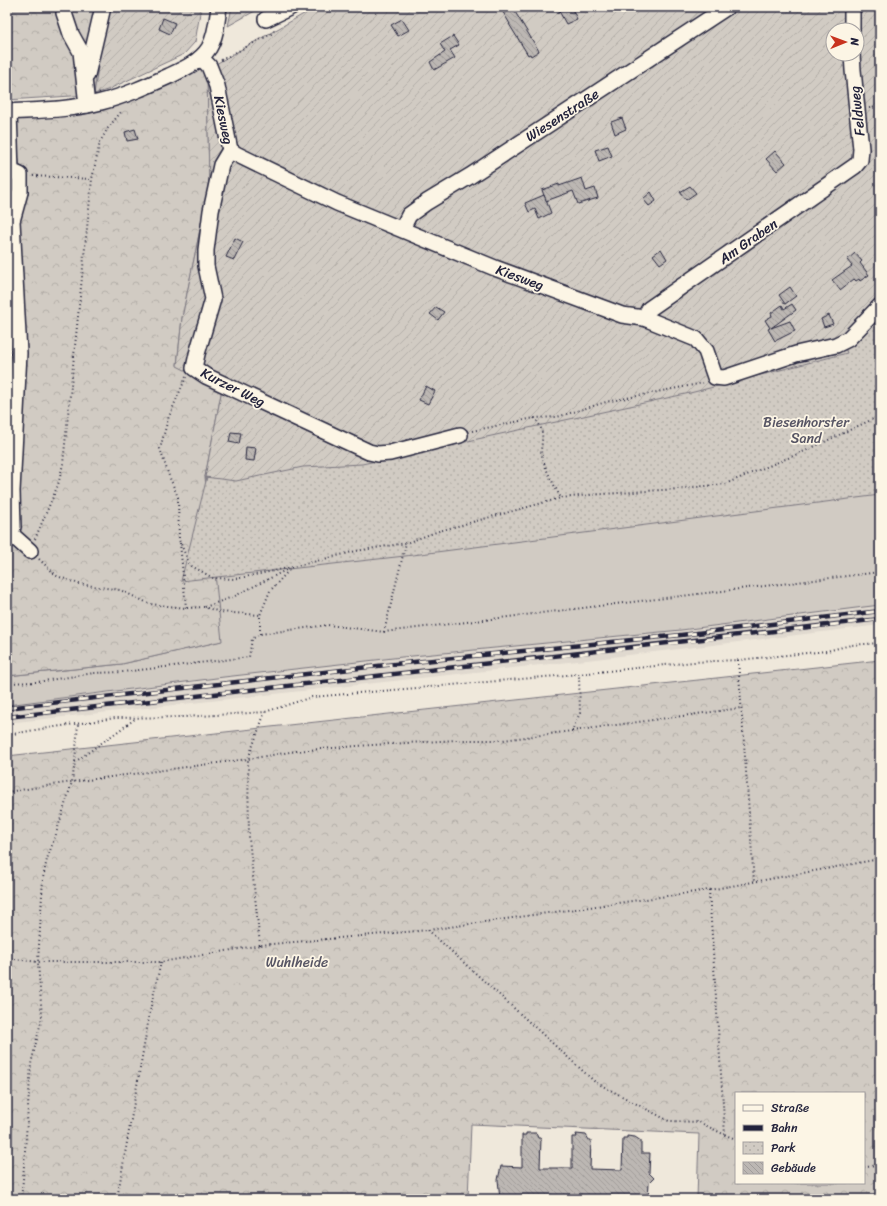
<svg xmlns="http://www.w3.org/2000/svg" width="887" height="1206" viewBox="0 0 887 1206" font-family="Sriracha,sans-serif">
  <defs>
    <pattern id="forest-crowns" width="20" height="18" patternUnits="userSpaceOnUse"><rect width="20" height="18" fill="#d1cbc3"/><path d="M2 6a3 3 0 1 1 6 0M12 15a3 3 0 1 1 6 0" fill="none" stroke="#b3aea8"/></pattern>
    <pattern id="park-dots" width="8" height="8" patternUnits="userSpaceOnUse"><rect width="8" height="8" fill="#d1cbc3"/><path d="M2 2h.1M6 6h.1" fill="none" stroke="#b3aea8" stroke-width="1.8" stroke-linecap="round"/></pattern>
    <pattern id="garden-furrows" width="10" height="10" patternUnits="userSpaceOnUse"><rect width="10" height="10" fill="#d1cbc3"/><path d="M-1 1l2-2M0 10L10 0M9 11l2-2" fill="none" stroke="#b3aea8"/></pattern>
    <pattern id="building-back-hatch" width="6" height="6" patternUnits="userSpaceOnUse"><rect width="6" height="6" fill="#bcb7b3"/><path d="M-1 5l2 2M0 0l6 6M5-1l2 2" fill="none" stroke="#a19d9b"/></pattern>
  </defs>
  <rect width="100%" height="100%" fill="#efe8db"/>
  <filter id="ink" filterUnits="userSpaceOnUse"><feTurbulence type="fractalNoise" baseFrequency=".025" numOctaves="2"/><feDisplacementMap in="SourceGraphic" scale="8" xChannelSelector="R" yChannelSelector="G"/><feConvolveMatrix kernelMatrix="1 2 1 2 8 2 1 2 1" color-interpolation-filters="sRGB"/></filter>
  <g filter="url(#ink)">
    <path fill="#e0d9cf" d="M880,605V625L587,660L7,723V705L224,677L402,657L681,630Z"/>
    <path fill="#d1cbc3" stroke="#7a767f" d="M880,310V605L681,630L402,657L224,677L7,705V676L122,664L221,641L205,477L236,481Z"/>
    <g fill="url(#forest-crowns)" stroke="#7a767f" fill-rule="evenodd">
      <path d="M7,7H107L94,94L88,95L7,100Z"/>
      <path d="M199,67L207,69L209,185L182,318L177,365L222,389L205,477L222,641L122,664L7,676V527L15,235L25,191L18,156L17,118Z"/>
      <path d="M880,660V1199H697L699,1134L471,1124L468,1199H7V756ZM736,1093H864V1183H736Z"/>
    </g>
    <path fill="url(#park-dots)" stroke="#7a767f" d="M880,310V495L405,556L181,581L207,477Z"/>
    <g fill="url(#garden-furrows)" stroke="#7a767f" fill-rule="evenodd">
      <path d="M107,7H201L195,42L184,54L107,90L94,94Z"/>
      <path d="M232,7H262L228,26Z"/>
      <path d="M316,7H880V310L844,346L847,353L690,393L362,464L303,467L236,481L205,477L222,389L177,366L182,318L209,185L207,69ZM833,30H857V54H833Z"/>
    </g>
    <g fill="url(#building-back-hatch)" stroke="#22223b">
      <path d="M500,7H512L539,51L531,56L530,54L528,55L509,24H510Z"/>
      <path d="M568,7H571L577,19L566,24L559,11Z"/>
      <path d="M163,18L175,23L170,34L159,29Z"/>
      <path d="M402,19L409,30L398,36L391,25Z"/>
      <path d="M453,36L459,45L450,50L455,58L434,70L430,62L445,52L440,44Z"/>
      <path d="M622,118L626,129L615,134L611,122Z"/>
      <path d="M135,129L138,139L127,141L125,132Z"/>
      <path d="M608,146L612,156L599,161L595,150Z"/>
      <path d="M775,151L786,163L777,171L766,159Z"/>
      <path d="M582,178L586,191L595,188L598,198L578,204L573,191L546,201L542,190L559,184V186Z"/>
      <path d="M690,186L696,193L686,200L680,192Z"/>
      <path d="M651,192L656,201L649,206L643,199Z"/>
      <path d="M544,195L551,213L539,219L535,209L529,212L525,203Z"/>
      <path d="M235,238L243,242L234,260L226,257Z"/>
      <path d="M661,249L667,259L660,264L653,255Z"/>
      <path d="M855,253L862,261L860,263L869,275L860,281L859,279L856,281L854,279L840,290L832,280L852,266L847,260Z"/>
      <path d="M790,287L796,296L785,304L779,295Z"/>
      <path d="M792,304L796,310L771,328L790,321L795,331L775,341L768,329L770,328L765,320L772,316L771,313L782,305L784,309Z"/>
      <path d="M436,307L444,312L438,320L430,314Z"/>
      <path d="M829,315L833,324L824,327L821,319Z"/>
      <path d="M426,386L435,391L428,404L419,400Z"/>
      <path d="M231,432L241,433L239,444L229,442Z"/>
      <path d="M246,447L256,448L254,461L245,460Z"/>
      <path d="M526,1133H536L538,1138H541L540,1168H572V1137H577L576,1134L586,1135L589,1140H591L590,1169L622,1170L623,1138H627V1136L635,1137L641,1141V1153H650L649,1173L654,1178L649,1183L648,1199L500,1198L498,1180L501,1166L522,1167V1135H526Z"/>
    </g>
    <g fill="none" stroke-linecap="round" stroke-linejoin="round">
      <g stroke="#22223b" stroke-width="18">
        <g id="minor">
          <path d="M65,7L64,13L71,34L81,52L87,105"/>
          <path d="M852,7V30"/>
          <path d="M266,19L291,7"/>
          <path d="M201,58L209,66L217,86L230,150L236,154L337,203L495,268L622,315L644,318L696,339L706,351L715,377L724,378L796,354L836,345L848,339L880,306"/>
          <path d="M87,75L103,7"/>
          <path d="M7,112C39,110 70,110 101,102C125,96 147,86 169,76C184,69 200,62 209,48C216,36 217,21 219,7"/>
          <path d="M9,112L11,171L20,175V192L12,221L19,353L12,491L13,527L11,534L30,551"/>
          <path d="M230,150L221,165L211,211L206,250V266L213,299L197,354L194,368L206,376L369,452L378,454L390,453L460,435"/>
          <path d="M402,229L409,215L427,202L470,176L727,7"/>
          <path d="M644,318L649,309L855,166L860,160L861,149L853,70L852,54"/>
        </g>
      </g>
      <g stroke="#22223b" stroke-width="2" stroke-dasharray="1 3" stroke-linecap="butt">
        <path d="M221,60L271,34L274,31"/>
        <path d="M869,108L880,107"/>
        <path d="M33,176L92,179"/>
        <path d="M186,377L168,419L160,449L169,476L178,497L179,540L190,565L213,578L235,579L293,567L356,551L406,543L439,531L561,498L589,495L677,489L725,484L805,451L873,419L880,418"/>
        <path d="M534,418C541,424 543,432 542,441C542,444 541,448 541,451C544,468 553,483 561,498"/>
        <path d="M472,431L534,418L557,417L606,402L703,383"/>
        <path d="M35,539L58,485L63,464L92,179L100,142L108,128L121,112L122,110"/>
        <path d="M180,543L186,608"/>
        <path d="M39,559L57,576L79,584L120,590L150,604L186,608L204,607L220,612L260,615"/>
        <path d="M205,607L235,596L290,568"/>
        <path d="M384,632L406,543"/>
        <path d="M260,634V615L270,591L291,568"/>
        <path d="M738,660L754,882"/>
        <path d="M7,683L37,682L94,673L123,672L249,657L252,639L260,634L328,625L384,632L880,572"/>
        <path d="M572,731L741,708"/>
        <path d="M7,735L35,730L115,718L184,717L265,712L312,697L579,674L694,662L738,660L827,651L851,645L880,643"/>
        <path d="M75,762L135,719"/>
        <path d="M7,792L72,782L248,759L296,751L357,746L456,740H503L572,731L580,713L579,674"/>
        <path d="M709,890L725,1135"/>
        <path d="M428,930L595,1082L669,1121L699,1122L725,1135L736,1139"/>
        <path d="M260,945L249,838L248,759L265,712"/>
        <path d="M7,958L38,962H161L261,945L428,930L709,890L880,859"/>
        <path d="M864,1167L880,1166"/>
        <path d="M21,1199L23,1180L31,1064L42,1017L38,962L43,878L47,859L56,834L72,782L75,762L78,723"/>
        <path d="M117,1199L151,1006L161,962"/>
      </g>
      <use href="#minor" stroke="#fcf5e5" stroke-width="15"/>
      <g stroke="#22223b" stroke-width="4.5">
        <g id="rail">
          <path d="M7,708L404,663L681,635L880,611"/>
          <path d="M7,717C298,684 589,654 880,619"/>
        </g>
      </g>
      <use href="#rail" stroke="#fcf5e5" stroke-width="3" stroke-dasharray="9" stroke-linecap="butt"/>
    </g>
  </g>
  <g text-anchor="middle" stroke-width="3.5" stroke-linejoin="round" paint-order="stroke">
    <g font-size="14" fill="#22223b" stroke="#fcf5e5">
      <text transform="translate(857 111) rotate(-96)" y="5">Feldweg</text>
      <text transform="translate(562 115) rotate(-33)" y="5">Wiesenstraße</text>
      <text transform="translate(224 120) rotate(78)" y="5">Kiesweg</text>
      <text transform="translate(748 241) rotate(-35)" y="5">Am Graben</text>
      <text transform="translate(520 277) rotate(20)" y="5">Kiesweg</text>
      <text transform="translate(233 387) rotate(27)" y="5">Kurzer Weg</text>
    </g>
    <g font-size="14" fill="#575564" stroke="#fcf5e5">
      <text x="806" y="427">Biesenhorster<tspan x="806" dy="16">Sand</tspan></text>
      <text x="297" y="967">Wuhlheide</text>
    </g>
  </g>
  <rect width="887" height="1206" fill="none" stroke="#fcf5e5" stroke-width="24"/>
  <rect x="12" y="12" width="863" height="1182" fill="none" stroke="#22223b" stroke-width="1.5" filter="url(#ink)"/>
  <rect x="735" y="1092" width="130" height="92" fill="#fcf5e5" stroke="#a5a1a1"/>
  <rect x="743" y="1105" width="20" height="6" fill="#fcf5e5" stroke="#a5a1a1"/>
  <text x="771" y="1112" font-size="12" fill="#22223b">Straße</text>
  <rect x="743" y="1125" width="20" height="6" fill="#22223b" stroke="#a5a1a1"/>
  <text x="771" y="1132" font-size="12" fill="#22223b">Bahn</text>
  <rect x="743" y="1142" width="20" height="12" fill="url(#park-dots)" stroke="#a5a1a1"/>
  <text x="771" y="1152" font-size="12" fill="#22223b">Park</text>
  <rect x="743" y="1162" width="20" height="12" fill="url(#building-back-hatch)" stroke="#a5a1a1"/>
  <text x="771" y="1172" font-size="12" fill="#22223b">Gebäude</text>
  <g transform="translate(845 42) rotate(89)"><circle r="19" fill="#fcf5e5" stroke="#a5a1a1"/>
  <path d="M0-3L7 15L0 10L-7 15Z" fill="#c8321e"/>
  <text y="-6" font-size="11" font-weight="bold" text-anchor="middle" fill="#22223b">N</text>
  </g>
</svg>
